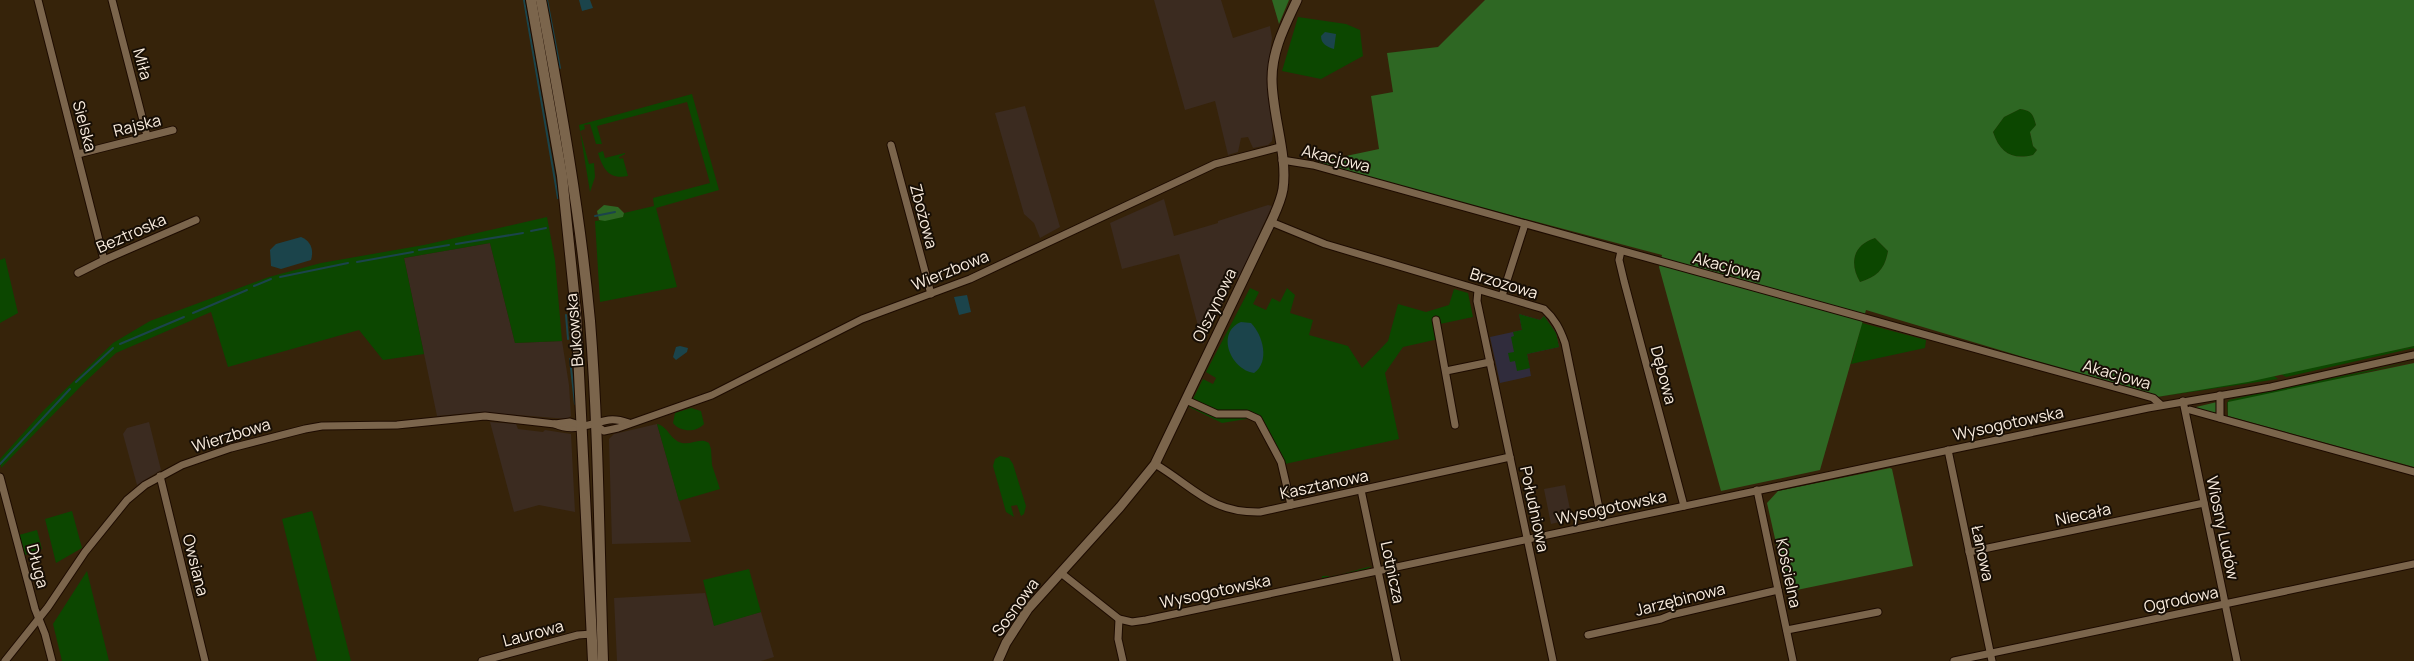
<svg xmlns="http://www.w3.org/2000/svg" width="2414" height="661" viewBox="0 0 2414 661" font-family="Manrope,sans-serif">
  <rect width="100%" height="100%" fill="#36230a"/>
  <g fill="#3b2b20">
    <path d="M1154,0H1221L1233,38L1270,26L1272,38L1267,78L1273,133L1272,141L1268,145L1253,148L1248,137L1241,138L1238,152L1228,155L1215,101L1185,110Z"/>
    <path d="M1025,106L1060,227L1040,238L1034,223L1024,214L995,113Z"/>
    <path d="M1164,199L1174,236L1218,223V221L1268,205L1272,206L1239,278H1235L1203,345L1179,254L1122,269L1110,223Z"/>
    <path d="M490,243L515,343L562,341L569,385L571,416L567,419L480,412L437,416L404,258Z"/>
    <path d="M149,422L161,470L137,485L123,434L127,428Z"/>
    <path d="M490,422L516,424L518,429L543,432L545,430L571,434L575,512L539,505L514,512Z"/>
    <path d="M657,424L691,542L612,544L609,439L614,434Z"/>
    <path d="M1565,485L1572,519L1551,524L1544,489Z"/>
    <path d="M705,593L714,625L761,612L774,657L761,661H617L614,598Z"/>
  </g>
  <path fill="#302c3c" d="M1519,314L1540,320L1544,316L1556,333L1559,347L1527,354L1531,376L1500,383L1490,337L1522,330Z"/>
  <g fill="#0c4700">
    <path d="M1298,17L1346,24L1360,30L1363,56L1321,79L1282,71Z"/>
    <path d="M692,94L719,190L656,208L677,287L600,302L595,221L623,217L624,213L654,206L653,198L710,183L687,102L597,126L602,144H596L590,124L584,125L585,129L580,131L589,164L594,163L595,177L590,192L579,125Z"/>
    <path d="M2020,109C2032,111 2033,114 2036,125L2030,133L2033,146L2037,150L2033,155C2012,160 2000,153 1993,132L2004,117Z"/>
    <path d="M603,151L605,158L625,153V154L619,157L620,159L623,158L628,176C609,180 603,169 598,153Z"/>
    <path d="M547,217L555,260L562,341L515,343L490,243L404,258L424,354L383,360L359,330L228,367L211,312L116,353L84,383L1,468L0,459L43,411L113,343L150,321L269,277L321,263L424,245Z"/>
    <path d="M1875,238L1888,251C1885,269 1877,277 1860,282C1849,263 1853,245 1875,238Z"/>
    <path d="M5,258L18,313L0,323V260Z"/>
    <path d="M1250,288L1259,292L1253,304L1266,310L1272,298L1280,302L1287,288L1295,295L1290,313L1313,320L1309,335L1348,346L1362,368L1388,341L1398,304L1426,312L1449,305L1454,289L1468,293L1473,317L1440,324L1443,338L1403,347L1385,373L1399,439L1285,464L1258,417L1222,423L1189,407L1203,379L1213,384L1216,378L1206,372Z"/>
    <path d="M1519,314L1540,320L1544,316L1556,333L1559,347L1527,354L1530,368L1517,371L1515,361L1510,362L1508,353L1514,352L1511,337L1514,336L1513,332L1522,330Z"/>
    <path d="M1862,323L1926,340L1925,348L1851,364Z"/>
    <path d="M2414,346V348L2286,377L2281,374Z"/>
    <path d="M2414,359L2268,392L2227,399Z"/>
    <path d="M2414,361L2254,399L2228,402V417L2227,403L2229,400Z"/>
    <path d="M2274,376L2278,379L2157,397Z"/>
    <path d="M691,408L701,411L704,424C696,433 680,432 673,423L675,413Z"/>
    <path d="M657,424C668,426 670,440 682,443C692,445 700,437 709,443L711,449L712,465L720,489L679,501Z"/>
    <path d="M1000,456L1009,458L1013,464L1026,506L1024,514L1021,516L1017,505L1011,506L1014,517L1006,512L993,466L995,459Z"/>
    <path d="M72,511L82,548L56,563L45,519Z"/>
    <path d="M312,511L316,525L351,661H317L282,519Z"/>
    <path d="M37,530L42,549L25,555L19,535Z"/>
    <path d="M1372,566L1367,569L1322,578V576H1334Z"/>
    <path d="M749,569L761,612L714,626L703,580Z"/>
    <path d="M87,571L109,661H62L53,624Z"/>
  </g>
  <g fill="#2e6723" fill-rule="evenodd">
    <path d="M1272,0H1289L1279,24Z"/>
    <path d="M1485,0H2414V346L2248,382L2157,397L1866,310L1820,470L1721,491L1659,267L1662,255L1313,163L1379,149L1371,96L1393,92L1387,53L1438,47ZM2020,109C2032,111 2033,114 2036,125L2030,132L2033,146L2037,150L2033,155C2012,160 2000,153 1993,132L2004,117ZM1875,238L1888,251C1885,269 1877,277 1860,282C1849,263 1853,245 1875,238Z"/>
    <path d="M604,205L618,207L624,213L623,217L605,221L599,220L597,211Z"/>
    <path d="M2414,363V467L2228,416V402Z"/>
    <path d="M2217,402L2218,411L2214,413L2192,408Z"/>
    <path d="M1890,468L1892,469L1913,566L1787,592L1767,503L1778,491Z"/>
  </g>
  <g fill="#1b444b">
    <path d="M579,0H590L593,8L582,11Z"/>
    <path d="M1325,32L1336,34L1334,49C1327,47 1321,44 1321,36Z"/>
    <path d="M301,237C311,241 314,250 311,260L281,269L271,266L270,250L276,244Z"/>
    <path d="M967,295L971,312L959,315L954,297Z"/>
    <path d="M1241,322L1251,323C1263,335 1270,362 1254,373C1231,370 1215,333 1241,322Z"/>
    <path d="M680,346L688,348L687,352L676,360L673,357L676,347Z"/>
  </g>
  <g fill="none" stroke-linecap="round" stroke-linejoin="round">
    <g stroke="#1b444b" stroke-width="2">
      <path d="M524,0L558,198"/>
      <path d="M547,0L560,68"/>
      <path d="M595,216L615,212"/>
      <path d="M531,231L546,228"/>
      <path d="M456,244L523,233"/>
      <path d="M419,250L449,245"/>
      <path d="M357,262L413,252"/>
      <path d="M280,277L348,263"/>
      <path d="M254,286L271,279"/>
      <path d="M193,313L247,290"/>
      <path d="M566,315L568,339"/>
      <path d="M120,344L184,317"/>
      <path d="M570,359L575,404"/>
      <path d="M76,382L113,348"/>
      <path d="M0,464L70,389"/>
    </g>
    <g stroke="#1d0b00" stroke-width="9">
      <g id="minor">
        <path d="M38,0L104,260"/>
        <path d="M112,0L147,136"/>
        <path d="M891,145L931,294"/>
        <path d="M78,154L173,130"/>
        <path d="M1282,160L1313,165L2132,392L2153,398L2161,405"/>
        <path d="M1271,222L1325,244L1544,309C1555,319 1560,329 1565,343L1602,523"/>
        <path d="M1621,251L1619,260L1624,281L1684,506"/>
        <path d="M78,273L104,260L196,220"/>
        <path d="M1478,290L1477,301L1553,661"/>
        <path d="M1502,296L1525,224"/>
        <path d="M1436,320L1455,425"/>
        <path d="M1446,371L1490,362"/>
        <path d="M1186,400L1217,414H1247L1258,419L1281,462L1291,505"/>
        <path d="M2183,401L2237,661"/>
        <path d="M2190,410L2414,472"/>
        <path d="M2220,418V395"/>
        <path d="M555,424C574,433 591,423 609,420C616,419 623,421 629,423"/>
        <path d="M595,425L604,431L618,428L712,395L862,319L970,279L1215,164L1280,147"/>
        <path d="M1948,450L1992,661"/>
        <path d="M1155,464C1194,487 1210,513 1260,512L1510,457"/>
        <path d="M160,476L205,661"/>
        <path d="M0,477L35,609L45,634L52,661"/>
        <path d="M1361,490L1397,661"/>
        <path d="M1757,490L1793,661"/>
        <path d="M1969,552L2204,503"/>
        <path d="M1061,573L1119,619L1132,622L1146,620L2148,408L2271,387L2414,355"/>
        <path d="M1119,619L1118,639L1123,661"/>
        <path d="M1787,630L1878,612"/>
        <path d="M1588,635L1661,619L1671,615L1778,590"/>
        <path d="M5,661L48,607L85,552L127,500L145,485L182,465L231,448L305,429L322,426L397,425L485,416L555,424L570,422L583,426"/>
        <path d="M482,661L578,635L592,634"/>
        <path d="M1954,661L2414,564"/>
      </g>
    </g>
    <g stroke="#1d0b00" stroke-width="11">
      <path id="tertiary" d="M998,661L1006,643L1028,609L1120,507L1155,464L1271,222C1276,211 1281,201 1283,189C1288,155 1272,115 1272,79C1272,50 1285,26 1297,0"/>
    </g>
    <g stroke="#1d0b00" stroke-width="12">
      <g id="secondary">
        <path d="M531,0L562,176L576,312L593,661"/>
        <path d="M541,0C561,106 580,213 590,321C599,434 599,548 603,661"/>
      </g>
    </g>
    <use href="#minor" stroke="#7b654c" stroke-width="7"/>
    <use href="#tertiary" stroke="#7b654c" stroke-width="9"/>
    <use href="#secondary" stroke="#7b654c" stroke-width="10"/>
  </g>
  <g text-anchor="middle" stroke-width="4" stroke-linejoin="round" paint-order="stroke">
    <g font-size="16" fill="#f9ecde" stroke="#170e05">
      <text transform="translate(143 64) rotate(75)" y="6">Miła</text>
      <text transform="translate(137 125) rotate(-14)" y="6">Rajska</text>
      <text transform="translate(85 126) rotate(75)" y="6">Sielska</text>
      <text transform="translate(1336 158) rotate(14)" y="6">Akacjowa</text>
      <text transform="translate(924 216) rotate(75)" y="6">Zbożowa</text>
      <text transform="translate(131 233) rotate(-24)" y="6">Beztroska</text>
      <text transform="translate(1727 266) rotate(15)" y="6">Akacjowa</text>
      <text transform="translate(950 270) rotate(-22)" y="6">Wierzbowa</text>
      <text transform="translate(1504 283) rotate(17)" y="6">Brzozowa</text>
      <text transform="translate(1214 305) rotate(-64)" y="6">Olszynowa</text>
      <text transform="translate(574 330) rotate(-95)" y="6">Bukowska</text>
      <text transform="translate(2117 374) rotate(16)" y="6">Akacjowa</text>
      <text transform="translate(1664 375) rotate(75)" y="6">Dębowa</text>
      <text transform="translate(2008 423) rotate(-12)" y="6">Wysogotowska</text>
      <text transform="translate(231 435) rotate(-17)" y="6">Wierzbowa</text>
      <text transform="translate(1324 484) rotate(-12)" y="6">Kasztanowa</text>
      <text transform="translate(1611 507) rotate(-12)" y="6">Wysogotowska</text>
      <text transform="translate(1535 509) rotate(78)" y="6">Południowa</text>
      <text transform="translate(2083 514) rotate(-12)" y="6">Niecała</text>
      <text transform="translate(2223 528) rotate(78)" y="6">Wiosny Ludów</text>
      <text transform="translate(1983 553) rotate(78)" y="6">Łanowa</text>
      <text transform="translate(196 565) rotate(76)" y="6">Owsiana</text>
      <text transform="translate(38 566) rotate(75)" y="6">Długa</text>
      <text transform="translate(1393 572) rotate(78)" y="6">Lotnicza</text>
      <text transform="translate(1789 573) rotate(78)" y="6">Kościelna</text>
      <text transform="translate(1215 591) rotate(-12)" y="6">Wysogotowska</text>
      <text transform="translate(1680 599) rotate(-14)" y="6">Jarzębinowa</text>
      <text transform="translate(2181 599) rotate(-12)" y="6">Ogrodowa</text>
      <text transform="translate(1015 607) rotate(-54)" y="6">Sosnowa</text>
      <text transform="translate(533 633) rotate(-15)" y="6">Laurowa</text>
    </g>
  </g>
</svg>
